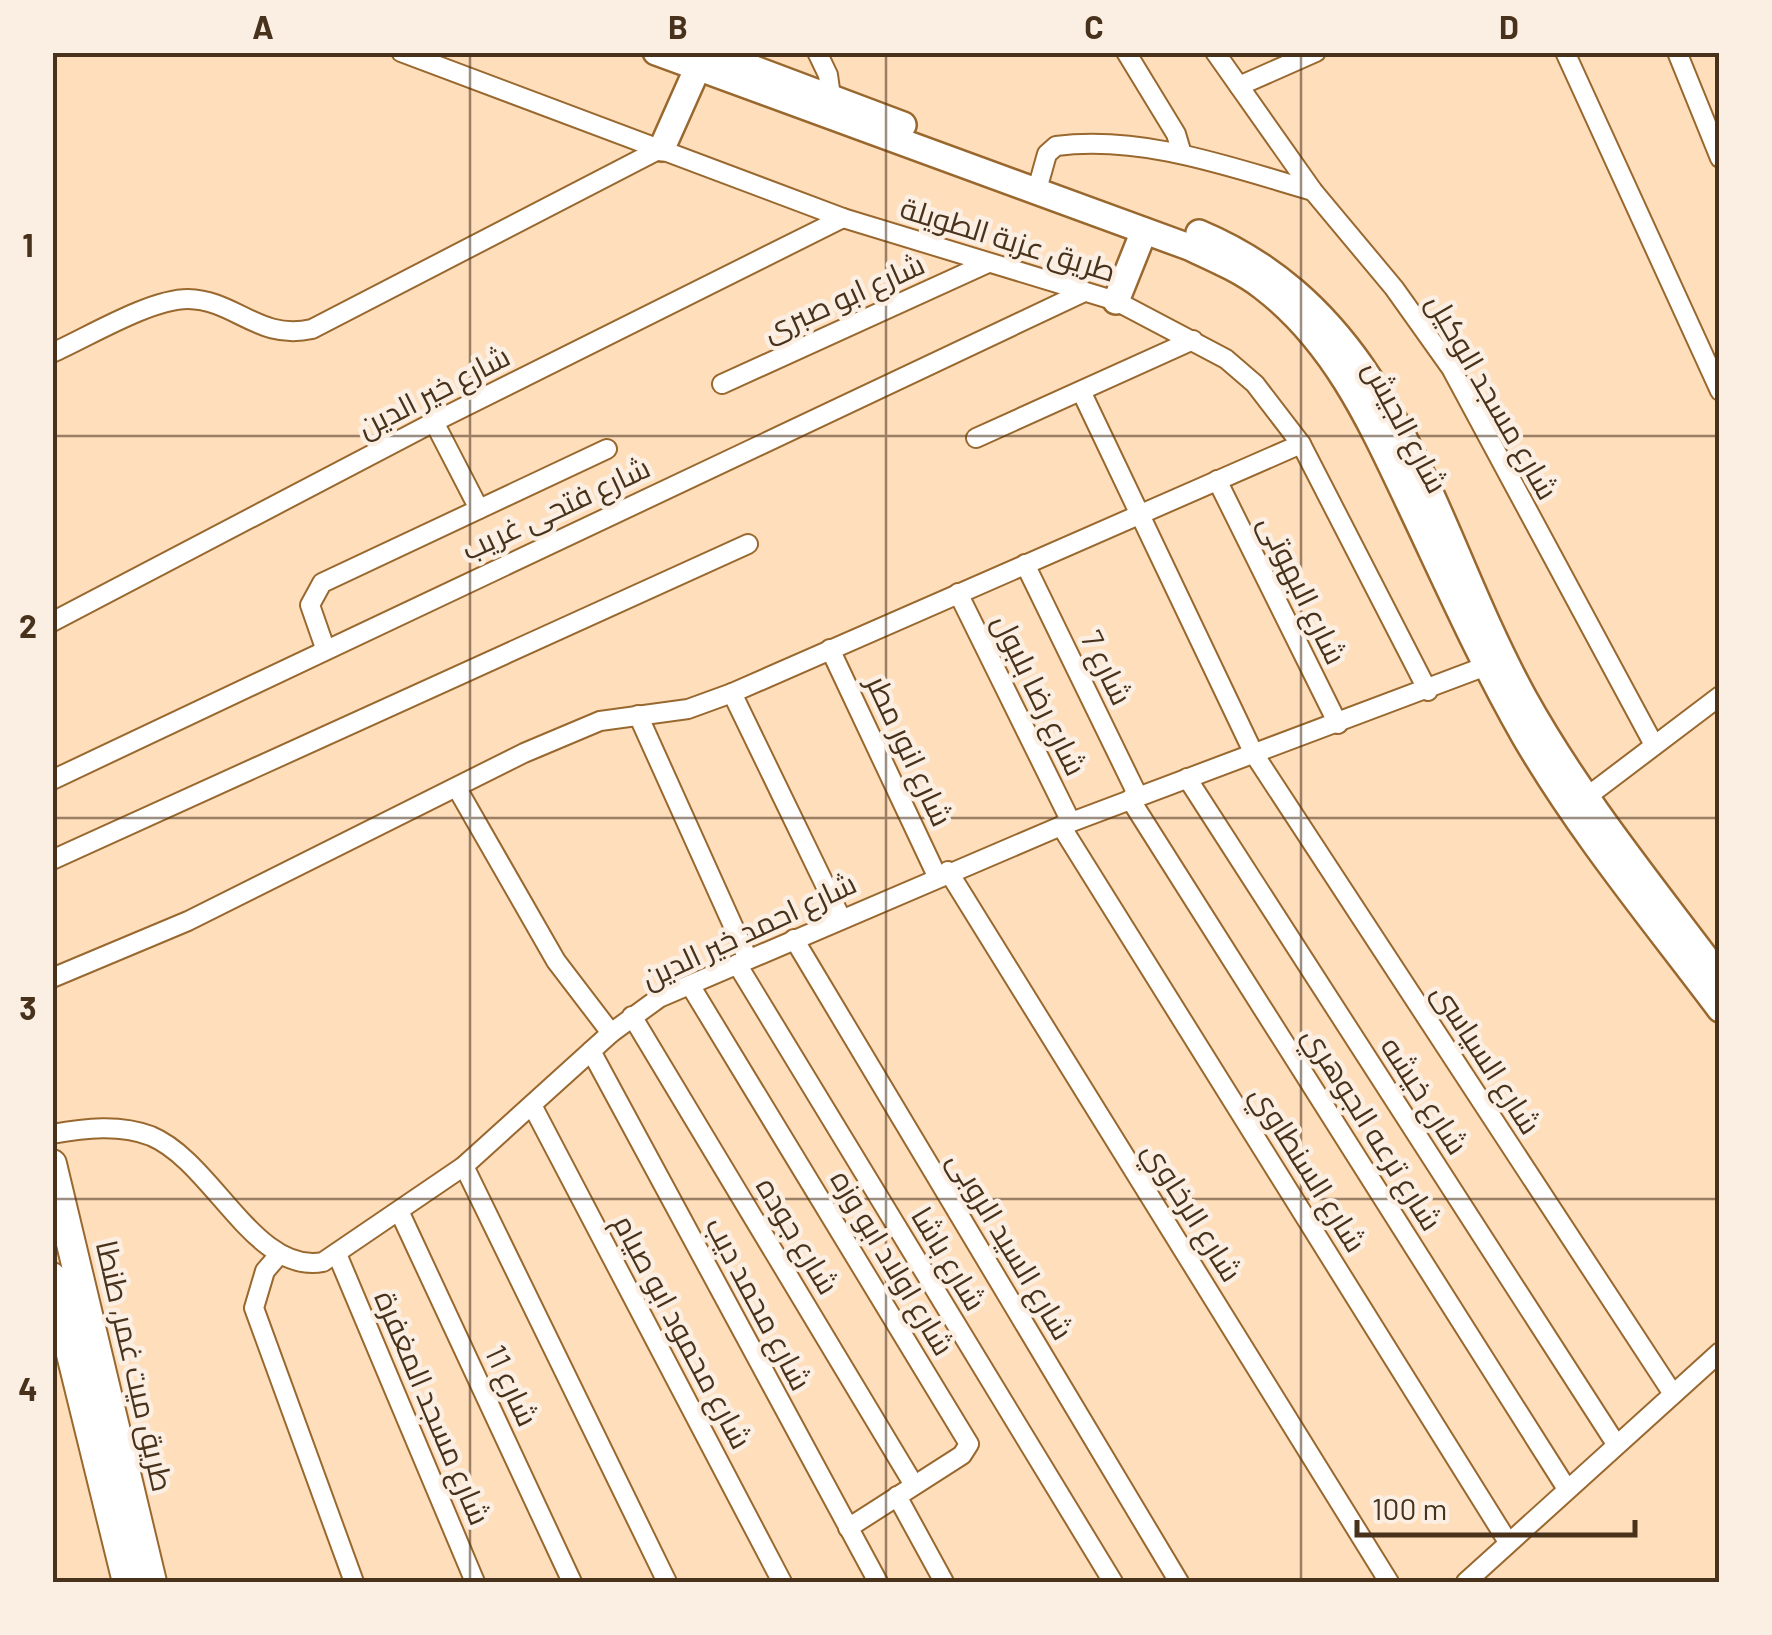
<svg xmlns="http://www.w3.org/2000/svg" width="1772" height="1635" viewBox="0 0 1772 1635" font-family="Barlow,Cairo,sans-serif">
  <rect width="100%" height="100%" fill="#ffdebc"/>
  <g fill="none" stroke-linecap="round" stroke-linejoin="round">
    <g stroke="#99682f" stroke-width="22">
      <g id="street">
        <path d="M401,52L843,218L1116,301L1226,359L1255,384L1301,444L1428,691"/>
        <path d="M817,52L828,75L832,104"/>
        <path d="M1126,52L1176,134L1182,154"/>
        <path d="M1215,52L1313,191L1394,288L1451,368L1653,743"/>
        <path d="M1565,52L1720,391"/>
        <path d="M1677,52L1720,158"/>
        <path d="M1239,86L1316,52"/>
        <path d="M1040,179L1047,154L1056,146C1143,135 1230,167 1313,191"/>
        <path d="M52,353C88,337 150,299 188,299C236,300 258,341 312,329L662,148"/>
        <path d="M722,384L988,263"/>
        <path d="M1081,391L1254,754L1673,1394"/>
        <path d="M434,422L479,509"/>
        <path d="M976,438L1193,340"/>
        <path d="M1217,480L1338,724"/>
        <path d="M1025,564L1138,796"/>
        <path d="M958,593L1071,822"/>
        <path d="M52,622L434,422L843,218"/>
        <path d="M325,648L310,605L322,583L607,449"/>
        <path d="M830,649L937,876"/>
        <path d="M732,693L841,918"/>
        <path d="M638,715L748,959"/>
        <path d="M1187,778L1616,1444"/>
        <path d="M52,780L1084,292"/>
        <path d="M458,790L556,961L611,1033"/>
        <path d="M1130,799L1567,1489"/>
        <path d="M1580,802L1720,696"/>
        <path d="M1061,826L1508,1542"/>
        <path d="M52,860L748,544"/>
        <path d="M948,871L1389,1582"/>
        <path d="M794,939L1179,1582"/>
        <path d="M737,964L1113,1582"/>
        <path d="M52,978L188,921L524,753L600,721L688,709L732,693L1301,444"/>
        <path d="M690,985L969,1444L962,1455L848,1528"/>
        <path d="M632,1016L914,1485"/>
        <path d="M591,1051L878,1582"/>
        <path d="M533,1107L782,1582"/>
        <path d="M52,1134C85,1128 120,1124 151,1136C213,1162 255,1275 323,1262L464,1166L611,1033L659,998L1061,826L1494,663"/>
        <path d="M464,1166L667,1582"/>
        <path d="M400,1213L572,1582"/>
        <path d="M337,1254L475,1582"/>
        <path d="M278,1256L265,1271L254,1308L354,1582"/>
        <path d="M897,1496L944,1582"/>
        <path d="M1466,1582L1720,1352"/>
      </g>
    </g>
    <g stroke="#99682f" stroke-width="30">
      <g id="secondary">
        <path d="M656,52L1189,247C1215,259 1241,270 1263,287C1336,343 1372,425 1410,505C1447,583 1482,662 1525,737C1581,833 1653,920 1720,1009"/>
        <path d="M709,52L903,125"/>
        <path d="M662,148L698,67"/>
        <path d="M1199,233C1399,317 1429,525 1524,698C1579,797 1652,886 1720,977"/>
        <path d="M1116,301L1144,231"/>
      </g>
    </g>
    <g stroke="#99682f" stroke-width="32">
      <g id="primary">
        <path d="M52,1164L152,1582"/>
        <path d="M52,1277L127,1582"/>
      </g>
    </g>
    <use href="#street" stroke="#fff" stroke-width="18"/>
    <use href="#secondary" stroke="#fff" stroke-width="25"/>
    <use href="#primary" stroke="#fff" stroke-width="28"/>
  </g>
  <path fill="none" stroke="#48321b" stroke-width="2.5" stroke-opacity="0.55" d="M470,52V1582M886,52V1582M1301,52V1582M52,436H1720M52,818H1720M52,1199H1720"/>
  <g text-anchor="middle" stroke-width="9" stroke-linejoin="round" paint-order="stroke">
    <g font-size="30" fill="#48321b" stroke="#fbefe4">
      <text transform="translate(1008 240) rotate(17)" y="10">طريق عزبة الطويلة</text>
      <text transform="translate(844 298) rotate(-24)" y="10">شارع ابو صبرى</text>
      <text transform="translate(434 392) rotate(-27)" y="10">شارع خير الدين</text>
      <text transform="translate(1492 397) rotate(60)" y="10">شارع مسجد الوكيل</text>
      <text transform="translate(1405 427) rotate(62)" y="10">شارع الجيش</text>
      <text transform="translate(556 509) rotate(-25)" y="10">شارع فتحى غريب</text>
      <text transform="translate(1302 590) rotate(64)" y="10">شارع البهوتى</text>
      <text transform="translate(1106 668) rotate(64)" y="10">شارع 7</text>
      <text transform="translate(1039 695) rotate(64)" y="10">شارع رضا بلبول</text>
      <text transform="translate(909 751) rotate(65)" y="10">شارع انور مطر</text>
      <text transform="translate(749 931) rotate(-25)" y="10">شارع احمد خير الدين</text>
      <text transform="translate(1486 1059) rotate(57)" y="10">شارع السياسى</text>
      <text transform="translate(1424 1096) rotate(57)" y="10">شارع خيشه</text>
      <text transform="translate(1372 1129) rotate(58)" y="10">شارع ترعه الجوهري</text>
      <text transform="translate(1308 1169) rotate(58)" y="10">شارع السنطاوي</text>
      <text transform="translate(1192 1212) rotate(58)" y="10">شارع الرخاوي</text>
      <text transform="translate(797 1236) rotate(59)" y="10">شارع جوده</text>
      <text transform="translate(1010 1246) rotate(59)" y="10">شارع السيد الروبى</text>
      <text transform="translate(948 1259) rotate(59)" y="10">شارع باشا</text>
      <text transform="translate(892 1263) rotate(59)" y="10">شارع اولاد ابو وزه</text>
      <text transform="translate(758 1304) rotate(62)" y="10">شارع محمد ديب</text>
      <text transform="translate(682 1332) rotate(62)" y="10">شارع محمود ابو صيام</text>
      <text transform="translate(134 1366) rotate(77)" y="10">طريق ميت غمر, طنطا</text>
      <text transform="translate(511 1386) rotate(65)" y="10">شارع 11</text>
      <text transform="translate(432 1408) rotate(67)" y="10">شارع مسجد المغفرة</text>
    </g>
  </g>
  <rect width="1772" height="1635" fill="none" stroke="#fbefe4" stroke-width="110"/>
  <path d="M1357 1520v15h278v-15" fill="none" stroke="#48321b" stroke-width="5"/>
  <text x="1372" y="1520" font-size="30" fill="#48321b" stroke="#fbefe4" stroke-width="8" paint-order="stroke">100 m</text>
  <rect x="55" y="55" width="1662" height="1525" fill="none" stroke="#48321b" stroke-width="4"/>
  <g font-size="32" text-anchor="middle" font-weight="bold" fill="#48321b">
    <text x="263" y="39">A</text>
    <text x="678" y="39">B</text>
    <text x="1094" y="39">C</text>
    <text x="1509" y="39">D</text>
    <text x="28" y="257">1</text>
    <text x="28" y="638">2</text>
    <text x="28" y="1020">3</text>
    <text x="28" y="1401">4</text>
  </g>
</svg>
